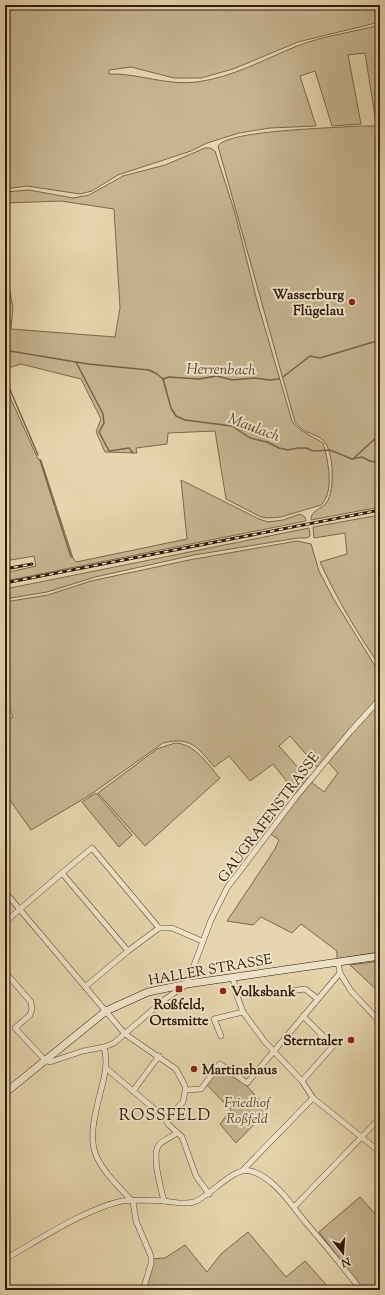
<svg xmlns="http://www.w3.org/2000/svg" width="385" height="1295" viewBox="0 0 385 1295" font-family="'Sorts Mill Goudy',serif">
  <rect width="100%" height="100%" fill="#e6d5ae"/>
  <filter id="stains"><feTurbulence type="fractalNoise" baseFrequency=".005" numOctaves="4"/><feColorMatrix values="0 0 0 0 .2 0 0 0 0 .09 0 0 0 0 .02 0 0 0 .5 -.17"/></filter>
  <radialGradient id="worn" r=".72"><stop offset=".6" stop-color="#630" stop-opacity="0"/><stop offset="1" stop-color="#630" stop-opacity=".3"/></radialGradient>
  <g fill="#c7b592" stroke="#7c684e">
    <path d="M5,5H380V22L298,42L233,69L201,78H174L131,67L109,70V74C138,73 167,86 197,82C233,77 263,60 297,46C323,36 353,32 380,25V123H376L365,53L348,55L361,124L332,126L315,71L300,76L316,126L270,128L239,133L207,143L191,151L118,175L92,191L80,194L27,186L5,189Z"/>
    <path d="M360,126H380V507L311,520C310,511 322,509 327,502C335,490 334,450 323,440C314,432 304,435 295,422L218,146C227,130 337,128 360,126Z"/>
    <path d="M205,148H210L215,151L235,213L257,301L292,421C300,433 311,435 323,443C328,459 335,492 321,505L281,517L268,518L261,517L226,499L215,431L168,433L167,444L136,448L137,453L105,452L96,432L101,419L81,379L21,364L5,369V266L13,308L11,329L115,337L120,308L114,209L61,201L5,203V192L29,190L73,198L89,195L123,176L165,165Z"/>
    <path d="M5,386L38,459L41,460L73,558L76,562L187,539L181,480L259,519L268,522L283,520L300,514L305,517L306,521L5,581V573L36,566L34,556L5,561Z"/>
    <path d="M380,515V666C357,633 337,599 320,562L347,554L345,533L314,538L313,527Z"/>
    <path d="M309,528L310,536L307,538H298L194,555L95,577L47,592L5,599V589Z"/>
    <path d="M297,541L311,544L319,571L333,598L380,674V697L318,768L290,736L279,746L308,779L296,793L273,764L250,781L229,756L214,767C198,747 190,736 163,743L90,795L31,830L5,793V721L13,717L5,700V602L48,595L91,581L189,560Z"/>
    <path d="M380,702V952L337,959V951L301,924L292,933L261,917L253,925L227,921L275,849L279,840L271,834L310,781L324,792L338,773L327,761Z"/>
    <path d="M175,743C196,744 207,764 220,778L145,846L98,793L157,749Z"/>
    <path d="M96,793L132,835L119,847L82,802Z"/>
    <path d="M380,961V993L350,965Z"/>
    <path d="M221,1066L247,1086L268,1110L236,1143L220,1124L231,1110L206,1084Z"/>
    <path d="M360,1197L380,1219V1290H363L319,1232Z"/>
    <path d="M248,1232L286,1277L305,1261L331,1290H145L152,1259L165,1258L185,1245L207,1272L221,1254Z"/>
  </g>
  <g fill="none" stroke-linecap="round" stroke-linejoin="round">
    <g stroke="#78644b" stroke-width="1.5">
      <path d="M5,352L10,351L88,364L149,370L157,374L163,379L171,408L176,416L185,420L232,426L250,438L267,442L279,448L288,450L298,448H306L313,451L330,450L352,459L362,457L370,461L380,463"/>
      <path d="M76,362L103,414L104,423L99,432L109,451L129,448L133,453"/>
      <path d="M283,377L310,356L320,358L380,340"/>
      <path d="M5,378L38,455"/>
      <path d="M163,379L169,377L199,379L217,376L232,380L254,378L270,380L279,379"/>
      <path d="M353,459L380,434"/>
      <path d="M40,460L71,557"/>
      <path d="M376,463L380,485"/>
    </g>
    <g stroke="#5e4933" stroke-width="6">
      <g id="street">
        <path d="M62,873L92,848L159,928"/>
        <path d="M5,892L125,1034L176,1069L185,1086V1092L183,1102L166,1119"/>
        <path d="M5,922L62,873L128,951"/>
        <path d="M5,972L31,1002L32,1009L30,1015L15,1028L45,1060L50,1062L83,1051L104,1047L114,1043L164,1000L187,984L211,920L227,888L296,797L350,732L380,699"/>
        <path d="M340,973L351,991L380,1022"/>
        <path d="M233,977L236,993L243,1012L265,1042L302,1081L313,1098L380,1152"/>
        <path d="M85,987L128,951L159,928H172L202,941"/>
        <path d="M270,994L305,989L318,999"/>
        <path d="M221,1036L214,1019L243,1012"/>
        <path d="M104,1047C108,1062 105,1075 101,1090C85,1151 90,1157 133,1202"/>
        <path d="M106,1068L166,1119L168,1124L182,1137L196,1176L209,1194"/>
        <path d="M302,1081L333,1046L303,1016"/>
        <path d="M186,1090L201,1089L220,1064L247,1083L340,973L338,962"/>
        <path d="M133,1091L159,1056"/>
        <path d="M243,1170L313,1098"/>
        <path d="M164,1201C161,1189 151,1155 159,1145C163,1140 172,1137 177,1133"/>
        <path d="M133,1202L136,1221L151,1256V1264L143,1290"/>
        <path d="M294,1207L380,1118"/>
        <path d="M5,1259C39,1240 85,1209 122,1201C127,1200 157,1200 164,1201C175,1202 183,1205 194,1202C211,1196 233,1166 251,1171C275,1178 292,1206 307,1224C326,1246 344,1268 361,1290"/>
        <path d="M5,1282L10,1290"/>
      </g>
    </g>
    <g stroke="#311a0a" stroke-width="8">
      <path id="secondary" d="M5,1093L106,1011L148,992L187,984L380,956"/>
    </g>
    <use href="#street" stroke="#efe4ca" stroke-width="5"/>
    <use href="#secondary" stroke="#efe4ca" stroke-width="7"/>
    <g stroke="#311a0a" stroke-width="3">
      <g id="rail">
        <path d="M5,569L32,564"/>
        <path d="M5,583L380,510"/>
      </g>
    </g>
    <use href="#rail" stroke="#efe4ca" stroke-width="1.5" stroke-dasharray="4.5" stroke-linecap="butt"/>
  </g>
  <g fill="#8f2418" stroke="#efe4ca" stroke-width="1.5">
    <circle cx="352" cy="302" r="4"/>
    <rect x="175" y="985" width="8" height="8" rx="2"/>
    <circle cx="223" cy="991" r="4"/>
    <circle cx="351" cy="1040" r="4"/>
    <circle cx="194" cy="1069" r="4"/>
  </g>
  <g text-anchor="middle" stroke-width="4" stroke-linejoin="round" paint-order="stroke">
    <g font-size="14" font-weight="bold" fill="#311a0a" stroke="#efe4ca" text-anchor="end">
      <text x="344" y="299">Wasserburg<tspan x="344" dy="16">Flügelau</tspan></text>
      <text x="231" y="996" text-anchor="start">Volksbank</text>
      <text x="179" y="1009" text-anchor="middle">Roßfeld,<tspan x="179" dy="16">Ortsmitte</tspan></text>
      <text x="343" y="1045">Sterntaler</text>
      <text x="202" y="1074" text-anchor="start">Martinshaus</text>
    </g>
    <g font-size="14" fill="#311a0a" stroke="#efe4ca">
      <text transform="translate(268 817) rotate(-53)" y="5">GAUGRAFENSTRASSE</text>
      <text transform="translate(210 969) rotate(-10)" y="5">HALLER STRASSE</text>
    </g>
    <g font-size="14" font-style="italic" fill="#5e4833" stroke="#efe4ca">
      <text x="247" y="1107">Friedhof<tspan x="247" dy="16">Roßfeld</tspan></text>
    </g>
    <g font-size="15" font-style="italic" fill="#5b4530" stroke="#efe4ca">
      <text transform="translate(221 369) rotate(1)" y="5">Herrenbach</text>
      <text transform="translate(254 427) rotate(21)" y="5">Maulach</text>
    </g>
    <g font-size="16" letter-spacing="1" fill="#311a0a" stroke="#efe4ca">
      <text x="165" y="1120">ROSSFELD</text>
    </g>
  </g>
  <rect width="385" height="1295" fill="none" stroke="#e6d5ae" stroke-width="20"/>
  <rect x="6" y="6" width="373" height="1283" fill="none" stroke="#311a0a" stroke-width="2"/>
  <rect x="10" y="10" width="365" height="1275" fill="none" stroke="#311a0a"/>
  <g transform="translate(343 1253) rotate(163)" stroke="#efe4ca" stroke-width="3" paint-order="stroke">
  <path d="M0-3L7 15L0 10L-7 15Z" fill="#311a0a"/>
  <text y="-6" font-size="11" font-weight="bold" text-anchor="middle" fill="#311a0a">N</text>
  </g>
  <rect width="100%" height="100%" filter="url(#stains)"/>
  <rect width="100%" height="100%" fill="url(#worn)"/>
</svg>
